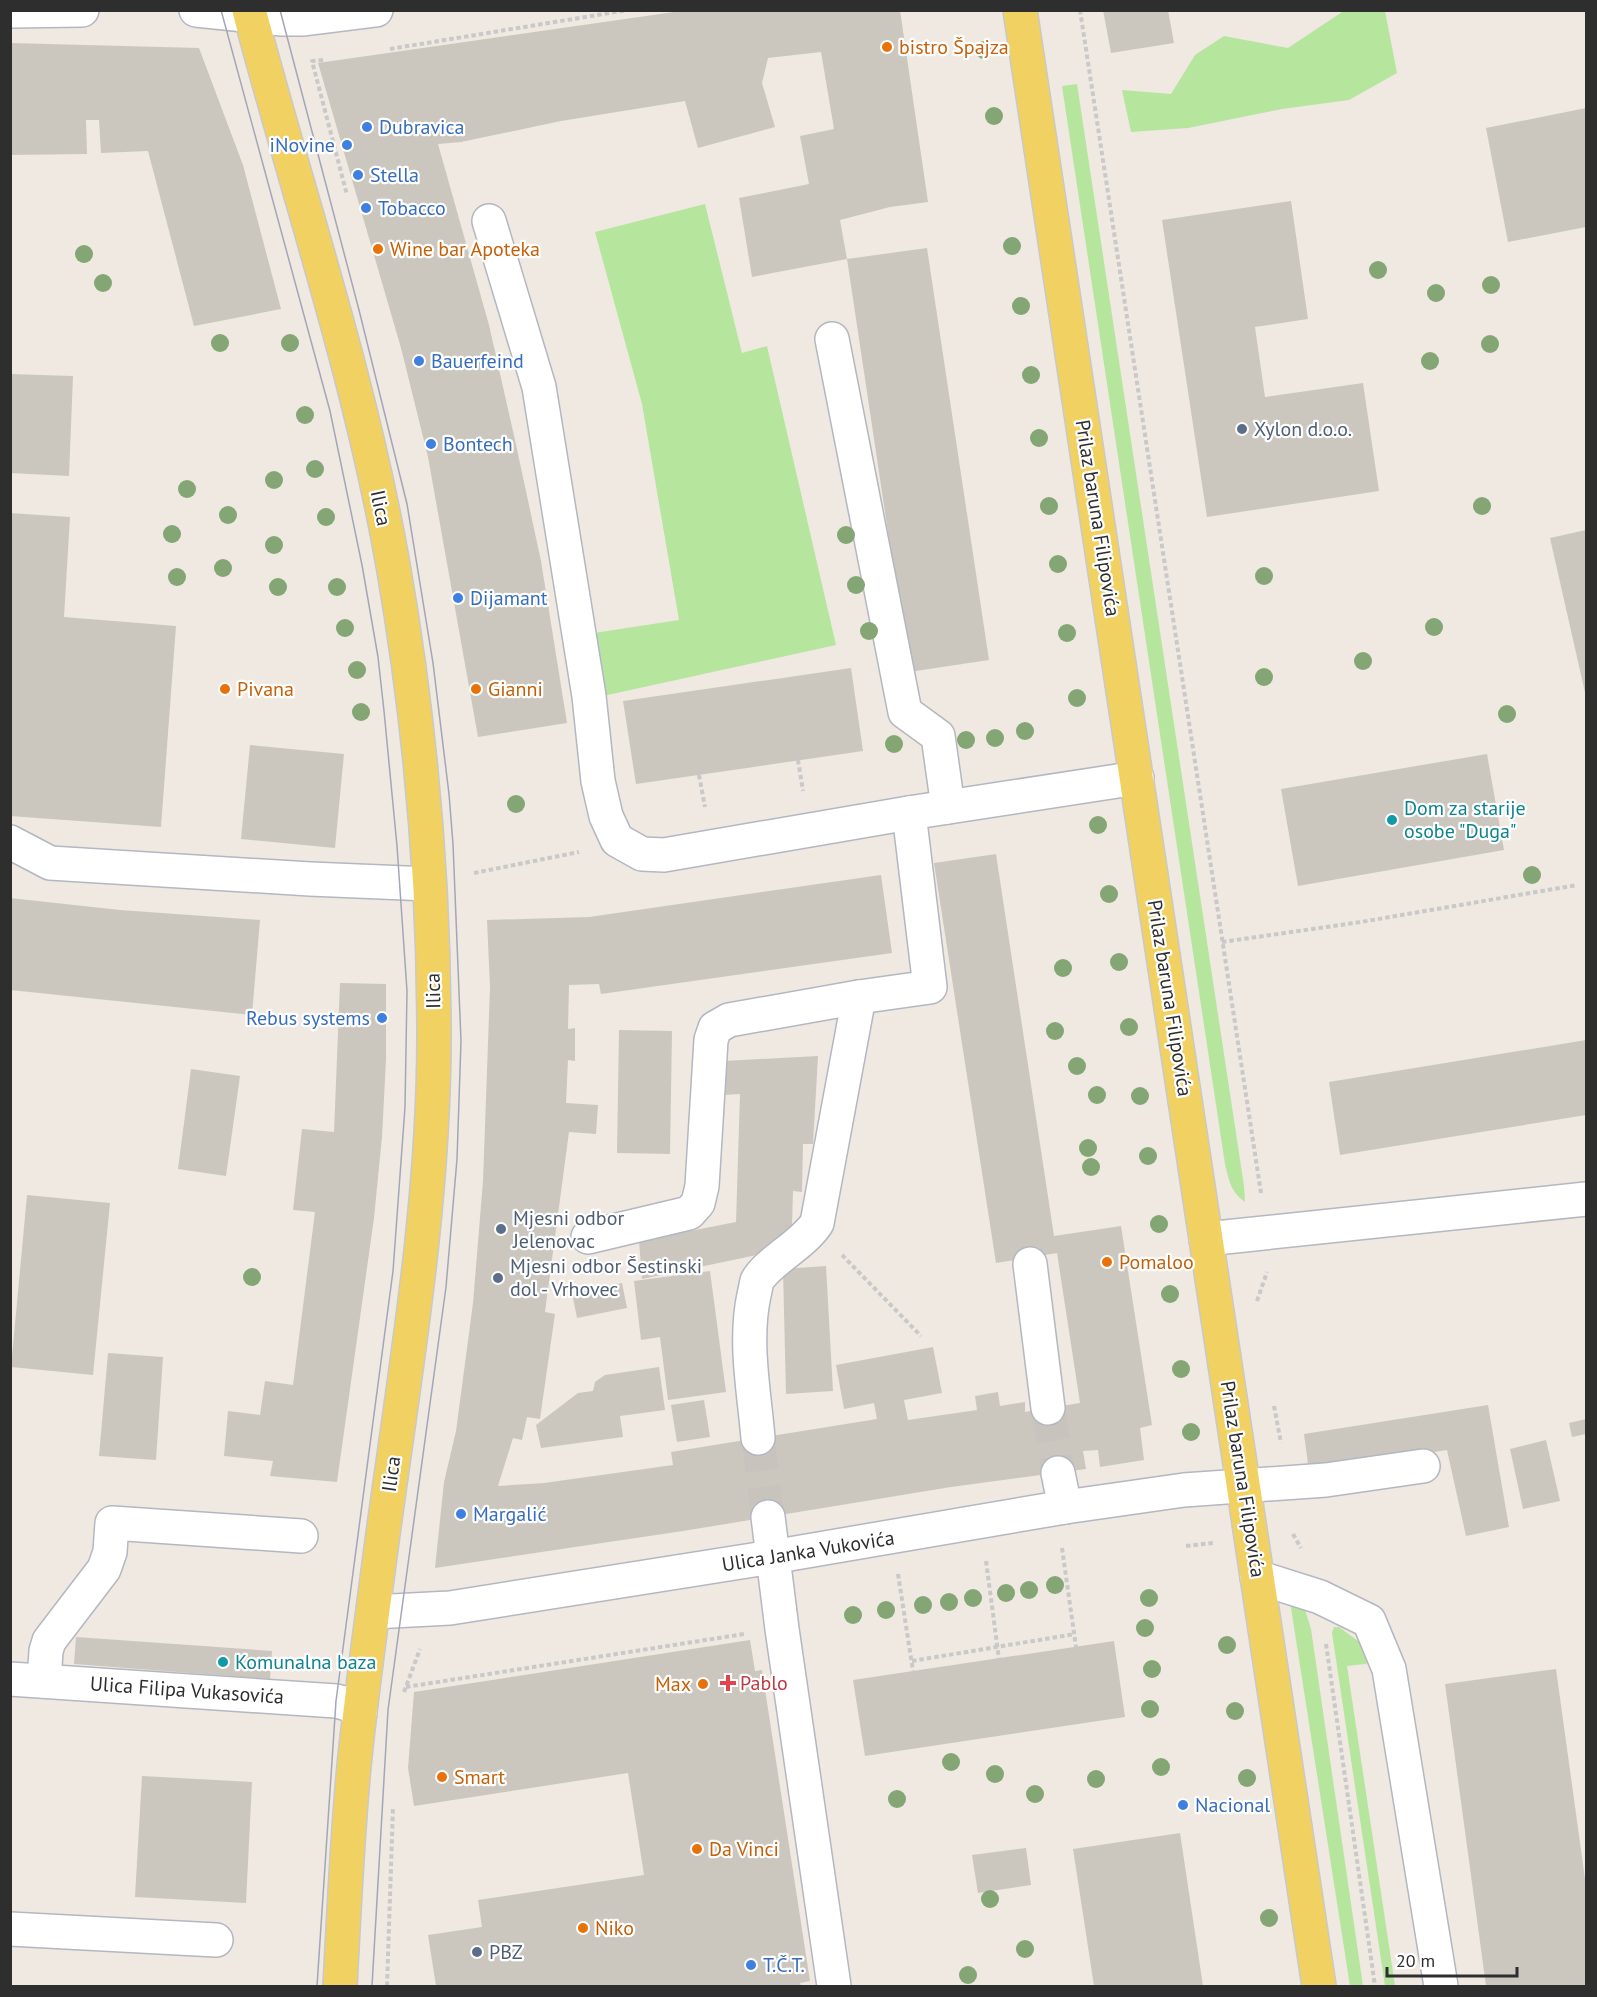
<svg xmlns="http://www.w3.org/2000/svg" width="1597" height="1997" viewBox="0 0 1597 1997" font-family="'PT Sans',sans-serif">
  <rect width="100%" height="100%" fill="#efe9e1"/>
  <g fill="#b6e59e">
    <path d="M1345,10L1385,11L1397,73L1349,100L1282,109L1188,128L1131,132L1122,90L1171,94L1195,55L1224,36L1288,48Z"/>
    <path d="M1077,84L1244,1186L1245,1202C1231,1192 1229,1181 1225,1164L1062,86Z"/>
    <path d="M705,204L742,353L767,346L836,645L603,696L594,633L679,620L642,404L595,232Z"/>
    <path d="M1289,1595L1302,1600L1311,1629L1363,1986H1350Z"/>
    <path d="M1334,1627H1339L1362,1644L1374,1663L1347,1666L1395,1986H1385L1332,1633Z"/>
  </g>
  <g fill="#cbc7bf">
    <path d="M688,10H900L928,202L890,207L840,220L847,259L752,277L739,198L809,184L800,136L834,129L821,52L768,58L762,83L775,127L698,148L685,101L561,121L461,142L438,144L489,325L515,440L541,561L567,723L478,737L428,457L401,348L318,63Z"/>
    <path d="M1103,10H1168L1174,43L1111,53Z"/>
    <path d="M10,43L199,48L243,165L281,309L194,326L148,151L101,153L99,120H86L87,154L10,155Z"/>
    <path d="M1586,108V227L1508,242L1486,128Z"/>
    <path d="M1291,201L1308,319L1255,327L1265,397L1363,383L1379,491L1207,517L1162,220Z"/>
    <path d="M927,248L989,660L909,672L847,259Z"/>
    <path d="M10,374L73,376L69,476L10,473Z"/>
    <path d="M10,513L70,517L64,617L176,626L161,827L10,816Z"/>
    <path d="M1586,530V697L1550,538Z"/>
    <path d="M851,668L863,751L636,784L623,701Z"/>
    <path d="M250,745L344,754L335,848L241,839Z"/>
    <path d="M1487,754L1504,850L1298,886L1281,789Z"/>
    <path d="M996,854L1054,1236L1121,1226L1152,1425L1140,1428L1144,1460L1100,1467L1098,1450L1083,1451L1086,1469L951,1487L683,1531L435,1568L444,1482L456,1431L473,1303L483,1181L490,987L487,920L589,917L881,875L892,953L601,994L599,984L569,985L568,1029L575,1028V1061L568,1060L566,1103L598,1105L596,1134L569,1132L545,1312L555,1314L540,1419L527,1417L522,1440L513,1438L498,1486L544,1483L673,1465L671,1452L877,1419L874,1403L844,1409L836,1365L933,1347L942,1393L904,1400L908,1420L977,1410L975,1396L998,1392L1000,1406L1025,1402V1412L1080,1403L1057,1253L996,1263L934,863Z"/>
    <path d="M10,898L120,910L260,920L252,1015L10,990Z"/>
    <path d="M340,983L386,984V1060L382,1137L374,1218L337,1482L270,1476L273,1461L224,1456L228,1411L260,1415L265,1381L293,1385L315,1212L293,1210L302,1129L334,1132Z"/>
    <path d="M619,1030L672,1031L670,1154L617,1153Z"/>
    <path d="M1586,1040V1115L1340,1155L1329,1082Z"/>
    <path d="M818,1056L813,1144H803L802,1192L793,1191L792,1226L786,1249L642,1279L639,1241L736,1222L740,1094L724,1095V1061Z"/>
    <path d="M191,1069L240,1076L226,1176L178,1169Z"/>
    <path d="M27,1195L110,1203L93,1375L11,1367Z"/>
    <path d="M826,1266L833,1391L786,1394L783,1269Z"/>
    <path d="M710,1271L726,1392L668,1400L660,1337L641,1340L634,1281Z"/>
    <path d="M622,1283L627,1308L577,1318L572,1293Z"/>
    <path d="M108,1353L163,1357L156,1460L99,1456Z"/>
    <path d="M659,1367L665,1410L620,1416L623,1437L541,1448L536,1425L578,1393L593,1391L595,1382L605,1375Z"/>
    <path d="M704,1400L710,1437L677,1442L671,1405Z"/>
    <path d="M1488,1405L1509,1527L1466,1536L1447,1450L1309,1471L1304,1434Z"/>
    <path d="M1586,1419V1434L1572,1437L1569,1423Z"/>
    <path d="M1546,1440L1560,1501L1523,1509L1510,1449Z"/>
    <path d="M76,1637L272,1651L270,1679L74,1664Z"/>
    <path d="M750,1640L755,1671L762,1670L810,1981L800,1983L801,1986H436L428,1935L482,1927L478,1900L644,1875L628,1773L414,1806L408,1768L414,1692Z"/>
    <path d="M1114,1641L1125,1717L865,1756L853,1680Z"/>
    <path d="M1556,1669L1586,1886V1986H1486L1445,1684Z"/>
    <path d="M142,1776L252,1782L246,1903L135,1897Z"/>
    <path d="M1180,1833L1203,1986H1094L1073,1849Z"/>
    <path d="M1026,1848L1031,1885L978,1893L972,1855Z"/>
  </g>
  <g fill="none" stroke-linecap="round" stroke-linejoin="round">
    <g stroke="#c8c4bd" stroke-width="33" stroke-dasharray="33 16" stroke-linecap="butt">
      <path d="M1048,1408L1058,1473"/>
      <path d="M758,1438L768,1517"/>
    </g>
    <g stroke="#b4b7c1" stroke-width="36">
      <g id="minor">
        <path d="M196,10L282,19H304L376,10"/>
        <path d="M10,11L82,10"/>
        <path d="M489,221L539,387L589,696L598,781L606,816L617,840L642,854L664,855L909,813L1137,778"/>
        <path d="M832,339L905,712L938,736L948,807"/>
        <path d="M10,842L50,863L310,879L429,884"/>
        <path d="M588,1237L689,1213L698,1203L702,1186L711,1040L715,1028L729,1020L859,997"/>
        <path d="M1206,1239L1586,1199"/>
        <path d="M1030,1264L1048,1408"/>
        <path d="M758,1438C754,1391 744,1341 754,1295C755,1291 756,1285 757,1281C767,1262 803,1245 817,1223L859,997L930,987L909,813"/>
        <path d="M1058,1473L1065,1507"/>
        <path d="M768,1517L782,1629L834,1986"/>
        <path d="M1257,1577L1320,1597L1369,1621L1389,1669L1441,1986"/>
        <path d="M373,1612L450,1608L772,1557L1065,1507L1184,1490L1326,1480L1423,1466"/>
        <path d="M10,1679L336,1701L348,1704L360,1713"/>
        <path d="M44,1681L46,1651L49,1641L104,1569L110,1552L112,1523L301,1536"/>
        <path d="M10,1929L216,1940"/>
      </g>
    </g>
    <g stroke="#c9c9c9" stroke-width="36">
      <g id="major">
        <path d="M249,10C298,195 360,377 393,565C420,720 434,879 434,1036C434,1211 403,1383 380,1556C371,1626 361,1696 354,1766C347,1839 344,1913 340,1986"/>
        <path d="M1020,10L1319,1986"/>
      </g>
    </g>
    <g stroke="#c9c9c9" stroke-width="4" stroke-dasharray="4.5 3" stroke-linecap="butt">
      <path d="M1080,10L1261,1193"/>
      <path d="M390,49L628,10"/>
      <path d="M323,60L312,61L347,195"/>
      <path d="M798,760L803,791"/>
      <path d="M699,775L705,807"/>
      <path d="M474,873L579,852"/>
      <path d="M1222,942L1361,922L1577,885"/>
      <path d="M842,1255L921,1336"/>
      <path d="M1257,1301L1267,1272"/>
      <path d="M1274,1406L1281,1443"/>
      <path d="M1293,1534L1301,1548"/>
      <path d="M1186,1546L1213,1543"/>
      <path d="M1062,1548L1076,1647"/>
      <path d="M986,1561L999,1659"/>
      <path d="M898,1574L913,1671"/>
      <path d="M1326,1644L1375,1986"/>
      <path d="M912,1661L1075,1634"/>
      <path d="M406,1687L744,1634"/>
      <path d="M404,1692L420,1649"/>
      <path d="M387,1986L393,1807"/>
    </g>
    <use href="#minor" stroke="#fff" stroke-width="33"/>
    <use href="#major" stroke="#f2d163" stroke-width="33"/>
    <g stroke="#a3a6b8" stroke-width="1.5">
      <path d="M221,10L330,411L362,565L378,657L384,711L397,846L407,991L405,1107L393,1271L336,1701L317,1986"/>
      <path d="M280,10L359,310L407,504L433,663L449,794L453,844L461,1041L457,1159L446,1287L388,1710L372,1986"/>
    </g>
  </g>
  <g fill="#84a574">
    <circle cx="984" cy="50" r="9"/>
    <circle cx="994" cy="116" r="9"/>
    <circle cx="1012" cy="246" r="9"/>
    <circle cx="84" cy="254" r="9"/>
    <circle cx="1378" cy="270" r="9"/>
    <circle cx="103" cy="283" r="9"/>
    <circle cx="1491" cy="285" r="9"/>
    <circle cx="1436" cy="293" r="9"/>
    <circle cx="1021" cy="306" r="9"/>
    <circle cx="220" cy="343" r="9"/>
    <circle cx="290" cy="343" r="9"/>
    <circle cx="1490" cy="344" r="9"/>
    <circle cx="1430" cy="361" r="9"/>
    <circle cx="1031" cy="375" r="9"/>
    <circle cx="305" cy="415" r="9"/>
    <circle cx="1039" cy="438" r="9"/>
    <circle cx="315" cy="469" r="9"/>
    <circle cx="274" cy="480" r="9"/>
    <circle cx="187" cy="489" r="9"/>
    <circle cx="1049" cy="506" r="9"/>
    <circle cx="1482" cy="506" r="9"/>
    <circle cx="228" cy="515" r="9"/>
    <circle cx="326" cy="517" r="9"/>
    <circle cx="172" cy="534" r="9"/>
    <circle cx="846" cy="535" r="9"/>
    <circle cx="274" cy="545" r="9"/>
    <circle cx="1058" cy="564" r="9"/>
    <circle cx="223" cy="568" r="9"/>
    <circle cx="1264" cy="576" r="9"/>
    <circle cx="177" cy="577" r="9"/>
    <circle cx="856" cy="585" r="9"/>
    <circle cx="278" cy="587" r="9"/>
    <circle cx="337" cy="587" r="9"/>
    <circle cx="1434" cy="627" r="9"/>
    <circle cx="345" cy="628" r="9"/>
    <circle cx="869" cy="631" r="9"/>
    <circle cx="1067" cy="633" r="9"/>
    <circle cx="1363" cy="661" r="9"/>
    <circle cx="357" cy="670" r="9"/>
    <circle cx="1264" cy="677" r="9"/>
    <circle cx="1077" cy="698" r="9"/>
    <circle cx="361" cy="712" r="9"/>
    <circle cx="1507" cy="714" r="9"/>
    <circle cx="1025" cy="731" r="9"/>
    <circle cx="995" cy="738" r="9"/>
    <circle cx="966" cy="740" r="9"/>
    <circle cx="894" cy="744" r="9"/>
    <circle cx="516" cy="804" r="9"/>
    <circle cx="1098" cy="825" r="9"/>
    <circle cx="1532" cy="875" r="9"/>
    <circle cx="1109" cy="894" r="9"/>
    <circle cx="1119" cy="962" r="9"/>
    <circle cx="1063" cy="968" r="9"/>
    <circle cx="1129" cy="1027" r="9"/>
    <circle cx="1055" cy="1031" r="9"/>
    <circle cx="1077" cy="1066" r="9"/>
    <circle cx="1097" cy="1095" r="9"/>
    <circle cx="1140" cy="1096" r="9"/>
    <circle cx="1088" cy="1148" r="9"/>
    <circle cx="1148" cy="1156" r="9"/>
    <circle cx="1091" cy="1167" r="9"/>
    <circle cx="1159" cy="1224" r="9"/>
    <circle cx="252" cy="1277" r="9"/>
    <circle cx="1170" cy="1294" r="9"/>
    <circle cx="1181" cy="1369" r="9"/>
    <circle cx="1191" cy="1432" r="9"/>
    <circle cx="1055" cy="1585" r="9"/>
    <circle cx="1029" cy="1590" r="9"/>
    <circle cx="1006" cy="1593" r="9"/>
    <circle cx="973" cy="1598" r="9"/>
    <circle cx="1149" cy="1598" r="9"/>
    <circle cx="949" cy="1602" r="9"/>
    <circle cx="923" cy="1605" r="9"/>
    <circle cx="886" cy="1610" r="9"/>
    <circle cx="853" cy="1615" r="9"/>
    <circle cx="1145" cy="1628" r="9"/>
    <circle cx="1227" cy="1645" r="9"/>
    <circle cx="1152" cy="1669" r="9"/>
    <circle cx="1150" cy="1709" r="9"/>
    <circle cx="1235" cy="1711" r="9"/>
    <circle cx="951" cy="1762" r="9"/>
    <circle cx="1161" cy="1767" r="9"/>
    <circle cx="995" cy="1774" r="9"/>
    <circle cx="1247" cy="1778" r="9"/>
    <circle cx="1096" cy="1779" r="9"/>
    <circle cx="1035" cy="1794" r="9"/>
    <circle cx="897" cy="1799" r="9"/>
    <circle cx="990" cy="1899" r="9"/>
    <circle cx="1269" cy="1918" r="9"/>
    <circle cx="1025" cy="1949" r="9"/>
    <circle cx="968" cy="1975" r="9"/>
  </g>
  <g fill="#e8710a" stroke="#fff" stroke-width="2">
    <circle cx="887" cy="47" r="6"/>
    <circle cx="378" cy="249" r="6"/>
    <circle cx="225" cy="689" r="6"/>
    <circle cx="476" cy="689" r="6"/>
    <circle cx="1107" cy="1262" r="6"/>
    <circle cx="703" cy="1684" r="6"/>
    <circle cx="442" cy="1777" r="6"/>
    <circle cx="697" cy="1849" r="6"/>
    <circle cx="583" cy="1928" r="6"/>
  </g>
  <g fill="#3f7fe0" stroke="#fff" stroke-width="2">
    <circle cx="367" cy="127" r="6"/>
    <circle cx="347" cy="145" r="6"/>
    <circle cx="358" cy="175" r="6"/>
    <circle cx="366" cy="208" r="6"/>
    <circle cx="419" cy="361" r="6"/>
    <circle cx="431" cy="444" r="6"/>
    <circle cx="458" cy="598" r="6"/>
    <circle cx="382" cy="1018" r="6"/>
    <circle cx="461" cy="1514" r="6"/>
    <circle cx="1183" cy="1805" r="6"/>
    <circle cx="751" cy="1965" r="6"/>
  </g>
  <g fill="#5c6f8a" stroke="#fff" stroke-width="2">
    <circle cx="1242" cy="429" r="6"/>
    <circle cx="501" cy="1229" r="6"/>
    <circle cx="498" cy="1278" r="6"/>
    <circle cx="477" cy="1952" r="6"/>
  </g>
  <g fill="#0f9aa8" stroke="#fff" stroke-width="2">
    <circle cx="1392" cy="820" r="6"/>
    <circle cx="223" cy="1662" r="6"/>
  </g>
  <path fill="#e0444e" stroke="#fff" stroke-width="2" d="M725 1674h6v6h6v6h-6v6h-6v-6h-6v-6h6z"/>
  <g text-anchor="middle" stroke-width="4.5" stroke-linejoin="round" paint-order="stroke">
    <g font-size="20" fill="#c56008" stroke="#fff" text-anchor="start">
      <text x="899" y="54">bistro Špajza</text>
      <text x="390" y="256">Wine bar Apoteka</text>
      <text x="237" y="696">Pivana</text>
      <text x="488" y="696">Gianni</text>
      <text x="1119" y="1269">Pomaloo</text>
      <text x="691" y="1691" text-anchor="end">Max</text>
      <text x="454" y="1784">Smart</text>
      <text x="709" y="1856">Da Vinci</text>
      <text x="595" y="1935">Niko</text>
    </g>
    <g font-size="20" fill="#366cbe" stroke="#fff" text-anchor="start">
      <text x="379" y="134">Dubravica</text>
      <text x="335" y="152" text-anchor="end">iNovine</text>
      <text x="370" y="182">Stella</text>
      <text x="378" y="215">Tobacco</text>
      <text x="431" y="368">Bauerfeind</text>
      <text x="443" y="451">Bontech</text>
      <text x="470" y="605">Dijamant</text>
      <text x="370" y="1025" text-anchor="end">Rebus systems</text>
      <text x="473" y="1521">Margalić</text>
      <text x="1195" y="1812">Nacional</text>
      <text x="763" y="1972">T.Č.T.</text>
    </g>
    <g font-size="20" fill="#4e5e75" stroke="#fff" text-anchor="start">
      <text x="1254" y="436">Xylon d.o.o.</text>
      <text x="513" y="1225">Mjesni odbor<tspan x="513" dy="23">Jelenovac</tspan></text>
      <text x="510" y="1273">Mjesni odbor Šestinski<tspan x="510" dy="23">dol - Vrhovec</tspan></text>
      <text x="489" y="1959">PBZ</text>
    </g>
    <g font-size="20" fill="#2e2e2e" stroke="#fff">
      <text transform="translate(381 508) rotate(78)" y="7">Ilica</text>
      <text transform="translate(1098 518) rotate(81)" y="7">Prilaz baruna Filipovića</text>
      <text transform="translate(433 991) rotate(-91)" y="7">Ilica</text>
      <text transform="translate(1170 998) rotate(81)" y="7">Prilaz baruna Filipovića</text>
      <text transform="translate(391 1474) rotate(-82)" y="7">Ilica</text>
      <text transform="translate(1243 1479) rotate(81)" y="7">Prilaz baruna Filipovića</text>
      <text transform="translate(808 1551) rotate(-9)" y="7">Ulica Janka Vukovića</text>
      <text transform="translate(187 1690) rotate(4)" y="7">Ulica Filipa Vukasovića</text>
    </g>
    <g font-size="20" fill="#0d838f" stroke="#fff" text-anchor="start">
      <text x="1404" y="815">Dom za starije<tspan x="1404" dy="23">osobe "Duga"</tspan></text>
      <text x="235" y="1669">Komunalna baza</text>
    </g>
    <g font-size="20" fill="#be3a42" stroke="#fff" text-anchor="start">
      <text x="740" y="1690">Pablo</text>
    </g>
  </g>
  <rect width="1597" height="1997" fill="none" stroke="#2e2e2e" stroke-width="24"/>
  <path d="M1387 1967v9h130v-9" fill="none" stroke="#2e2e2e" stroke-width="3"/>
  <text x="1396" y="1967" font-size="18" fill="#2e2e2e" stroke="#ffffff" stroke-width="4.5" paint-order="stroke">20 m</text>
</svg>
